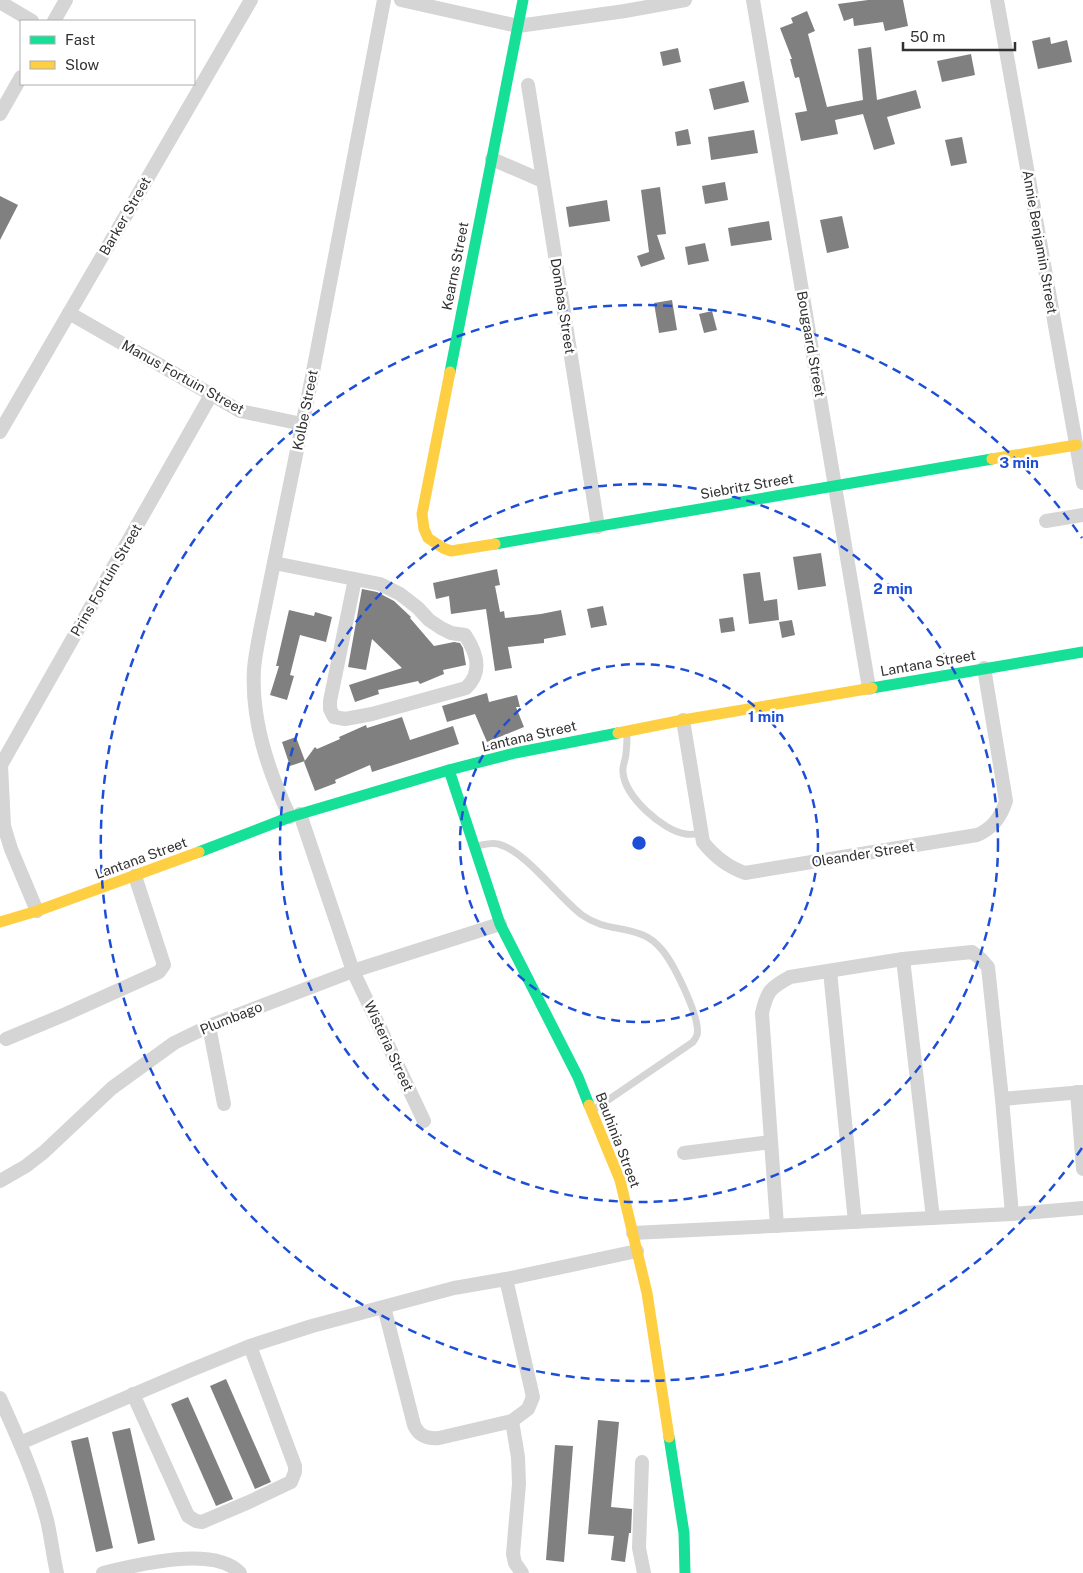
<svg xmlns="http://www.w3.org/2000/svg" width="1083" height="1573" viewBox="0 0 1083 1573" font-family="'Public Sans',sans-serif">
  <rect width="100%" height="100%" fill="#fff"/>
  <g fill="#808080">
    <path d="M868,0H903L908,26L885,31L883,22L854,26L853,18L844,21L838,4Z"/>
    <path d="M807,11L815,31L808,34L827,107L863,100L858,49L871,47L877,100L916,90L921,108L887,117L895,144L874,150L863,114L835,120L838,134L801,141L795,113L807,111L799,77L795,78L790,59H792L780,28L793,23L791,18Z"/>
    <path d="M1050,37L1051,44L1067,40L1072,62L1038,69L1032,41Z"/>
    <path d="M678,48L681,62L663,66L660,52Z"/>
    <path d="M971,54L975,75L942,82L937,61Z"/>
    <path d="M744,81L749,102L714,110L709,89Z"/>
    <path d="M688,129L691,144L677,146L675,132Z"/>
    <path d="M754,130L758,153L711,160L708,137Z"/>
    <path d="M962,137L967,163L951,166L945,140Z"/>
    <path d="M725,182L728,200L705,204L702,186Z"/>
    <path d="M660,187L666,234L657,235L665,259L641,267L637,256L649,252L641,190Z"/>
    <path d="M0,196L18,205L0,240Z"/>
    <path d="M607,200L610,221L569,227L566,207Z"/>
    <path d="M842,216L849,248L827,253L820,220Z"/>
    <path d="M769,221L772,240L731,246L728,228Z"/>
    <path d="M705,243L709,261L688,265L685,247Z"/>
    <path d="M672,300L677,330L659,333L654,303Z"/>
    <path d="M712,311L717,330L704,333L699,314Z"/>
    <path d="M821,553L826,586L798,590L793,557Z"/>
    <path d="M497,569L500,585L495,586L500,612L504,611L505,618L541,614L561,610L566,635L544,639V643L508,647L512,668L495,671L486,609L451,614L449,596L436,599L433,583Z"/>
    <path d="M760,572L764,601L777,599L779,620L749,624L743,574Z"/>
    <path d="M362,589L377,592L394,601L411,617L410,618L434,646L454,642L460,643L463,648L466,665L443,670L444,674L420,684L418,681L378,690L379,694L355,702L349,685L402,668L372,639L366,670L348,667Z"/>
    <path d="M603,606L607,625L591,628L587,609Z"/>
    <path d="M289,610L314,616L315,612L332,617L326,642L300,635L290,675L294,676L287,700L270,695L279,666H276Z"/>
    <path d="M733,617L735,631L721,633L719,619Z"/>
    <path d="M792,620L795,635L782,638L779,622Z"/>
    <path d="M487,693L489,702L517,695L520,707H516L524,727L487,742L475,714L447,722L442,706Z"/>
    <path d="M402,717L410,740L453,726L459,744L372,772L370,765L335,780L336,783L315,791L304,762L315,747L317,749L340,739L339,737L366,725L367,728Z"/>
    <path d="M296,737L305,761L290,766L282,742Z"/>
    <path d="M226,1379L271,1482L255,1489L210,1386Z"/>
    <path d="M188,1397L233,1499L216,1506L171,1404Z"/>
    <path d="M598,1420L619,1422L611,1507L632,1509L631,1533H629L625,1562L611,1560L614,1536L588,1534Z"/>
    <path d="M130,1428L155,1540L138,1544L112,1432Z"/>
    <path d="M88,1437L113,1548L96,1552L71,1441Z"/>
    <path d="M555,1445L573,1446L564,1562L546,1560Z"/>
  </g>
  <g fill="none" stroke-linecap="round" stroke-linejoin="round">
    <g stroke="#d5d5d5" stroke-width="7">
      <path d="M627,733C627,740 627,746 626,753C626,759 622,766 623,772C624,796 663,831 686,834C691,835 697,834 702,833"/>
      <path d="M476,846C483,845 491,842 498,844C526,851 558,897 582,915C603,930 621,926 643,935C651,938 658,945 663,951C674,965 701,1018 697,1035C696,1038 694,1040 693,1042L592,1111"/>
    </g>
    <g stroke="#d5d5d5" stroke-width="14">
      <path d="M401,0L518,26L625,11L685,0"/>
      <path d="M753,0L869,688"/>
      <path d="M997,0L1083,483"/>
      <path d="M0,2L32,21"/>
      <path d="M54,21L66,0"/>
      <path d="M528,85L598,527"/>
      <path d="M0,114L21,77"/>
      <path d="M492,159L543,181"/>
      <path d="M69,313L240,411L302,424"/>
      <path d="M0,432L251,0"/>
      <path d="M1046,521L1083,515"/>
      <path d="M274,563L380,584L400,594L418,608L429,620L441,628L451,633L465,635C477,653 483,672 466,688L372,714L345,719L334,717L330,709V701L355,579"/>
      <path d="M683,720L703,842C714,856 728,867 745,873L977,835C992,829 1001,817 1006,801L984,668"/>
      <path d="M1,765L211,395"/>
      <path d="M1,765L4,826L11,849L37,911"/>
      <path d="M300,814L353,971L424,1121"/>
      <path d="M290,817C268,771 251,721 254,669C255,656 258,643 260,631L312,377L384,0"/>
      <path d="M903,959L933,1218"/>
      <path d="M830,971L855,1222"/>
      <path d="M209,1026L224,1104"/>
      <path d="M6,1039L66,1014L159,972L164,965L135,876"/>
      <path d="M1077,1092L1083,1169"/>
      <path d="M1002,1099L1083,1092"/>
      <path d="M684,1153L771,1142"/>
      <path d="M0,1181L26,1166L44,1152L112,1088L174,1043L209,1026L353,971L500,924"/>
      <path d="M777,1226L762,1013C767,991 770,988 790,977L903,959L972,952L981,959L988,967L1002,1099L1012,1214"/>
      <path d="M633,1233L1012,1214L1083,1208"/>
      <path d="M384,1307L414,1425C419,1436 427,1439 439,1438L512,1421L528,1409L533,1397L506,1279"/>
      <path d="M133,1394L188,1516L196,1521L202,1522L249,1502L291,1482L295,1472V1466L250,1346"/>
      <path d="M0,1398C18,1438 36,1478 47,1520C51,1537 53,1556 57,1573"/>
      <path d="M512,1421L518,1457L519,1484L513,1554L515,1563L522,1573"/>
      <path d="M20,1443L191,1370L250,1346L312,1326L454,1288L506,1279L637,1251"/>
      <path d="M642,1462L639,1548L644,1573"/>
      <path d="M103,1573C136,1565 214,1545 240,1573"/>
    </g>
    <g stroke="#16e098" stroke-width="11">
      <path d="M450,372L523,0"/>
      <path d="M495,544L992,459"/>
      <path d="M872,688L1083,652"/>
      <path d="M449,770L500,924L578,1077L589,1105"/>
      <path d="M199,852L290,817L449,770L515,753L618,733"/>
      <path d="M669,1437L684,1533L685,1573"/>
    </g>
    <g stroke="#ffcf43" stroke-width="11">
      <path d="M450,372L422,514L424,529L428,538L443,548L451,551L495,544"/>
      <path d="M992,459L1076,445"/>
      <path d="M618,733L683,720L872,688"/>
      <path d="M0,922L37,911L199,852"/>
      <path d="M589,1105L620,1180L647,1293L669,1437"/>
    </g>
  </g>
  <g fill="none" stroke="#1d4ed8" stroke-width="2.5" stroke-dasharray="9 6">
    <circle cx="639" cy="843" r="179"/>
    <circle cx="639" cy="843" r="359"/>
    <path d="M1082 1148A538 538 0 1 1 1082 538"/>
  </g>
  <g text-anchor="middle" stroke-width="5" stroke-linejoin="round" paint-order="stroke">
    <g font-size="14" fill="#313131" stroke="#fff">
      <text transform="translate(125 216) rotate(-60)" y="5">Barker Street</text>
      <text transform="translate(1040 242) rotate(80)" y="5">Annie Benjamin Street</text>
      <text transform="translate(455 266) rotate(-79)" y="5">Kearns Street</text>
      <text transform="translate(563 306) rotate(81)" y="5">Dombas Street</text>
      <text transform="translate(811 344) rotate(80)" y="5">Bougaard Street</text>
      <text transform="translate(183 377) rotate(29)" y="5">Manus Fortuin Street</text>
      <text transform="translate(305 410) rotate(-79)" y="5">Kolbe Street</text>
      <text transform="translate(747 486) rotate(-10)" y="5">Siebritz Street</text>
      <text transform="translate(106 580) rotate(-60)" y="5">Prins Fortuin Street</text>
      <text transform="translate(928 663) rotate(-10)" y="5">Lantana Street</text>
      <text transform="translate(529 736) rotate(-13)" y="5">Lantana Street</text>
      <text transform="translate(863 854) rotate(-9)" y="5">Oleander Street</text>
      <text transform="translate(141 858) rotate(-20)" y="5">Lantana Street</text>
      <text transform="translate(231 1018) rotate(-22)" y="5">Plumbago</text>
      <text transform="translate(389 1046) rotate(65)" y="5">Wisteria Street</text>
      <text transform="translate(618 1140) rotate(69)" y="5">Bauhinia Street</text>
    </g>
  </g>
  <circle cx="639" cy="843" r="8" fill="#1d4ed8" stroke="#fff" stroke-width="2.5"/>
  <g font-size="15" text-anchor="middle" font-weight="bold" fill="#1d4ed8" stroke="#fff" stroke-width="5" stroke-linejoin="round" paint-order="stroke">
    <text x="1019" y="468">3 min</text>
    <text x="893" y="594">2 min</text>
    <text x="766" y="722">1 min</text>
  </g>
  <rect x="20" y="20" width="175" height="65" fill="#ffffff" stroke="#adadad"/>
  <rect x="30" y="36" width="25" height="8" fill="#16e098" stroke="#adadad"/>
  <text x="65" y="45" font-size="15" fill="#313131">Fast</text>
  <rect x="30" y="61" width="25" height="8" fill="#ffcf43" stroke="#adadad"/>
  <text x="65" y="70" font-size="15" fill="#313131">Slow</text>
  <path d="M903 42v8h112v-8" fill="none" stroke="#313131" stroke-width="2.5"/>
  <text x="910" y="42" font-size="15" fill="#313131" stroke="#ffffff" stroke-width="4" paint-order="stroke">50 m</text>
</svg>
